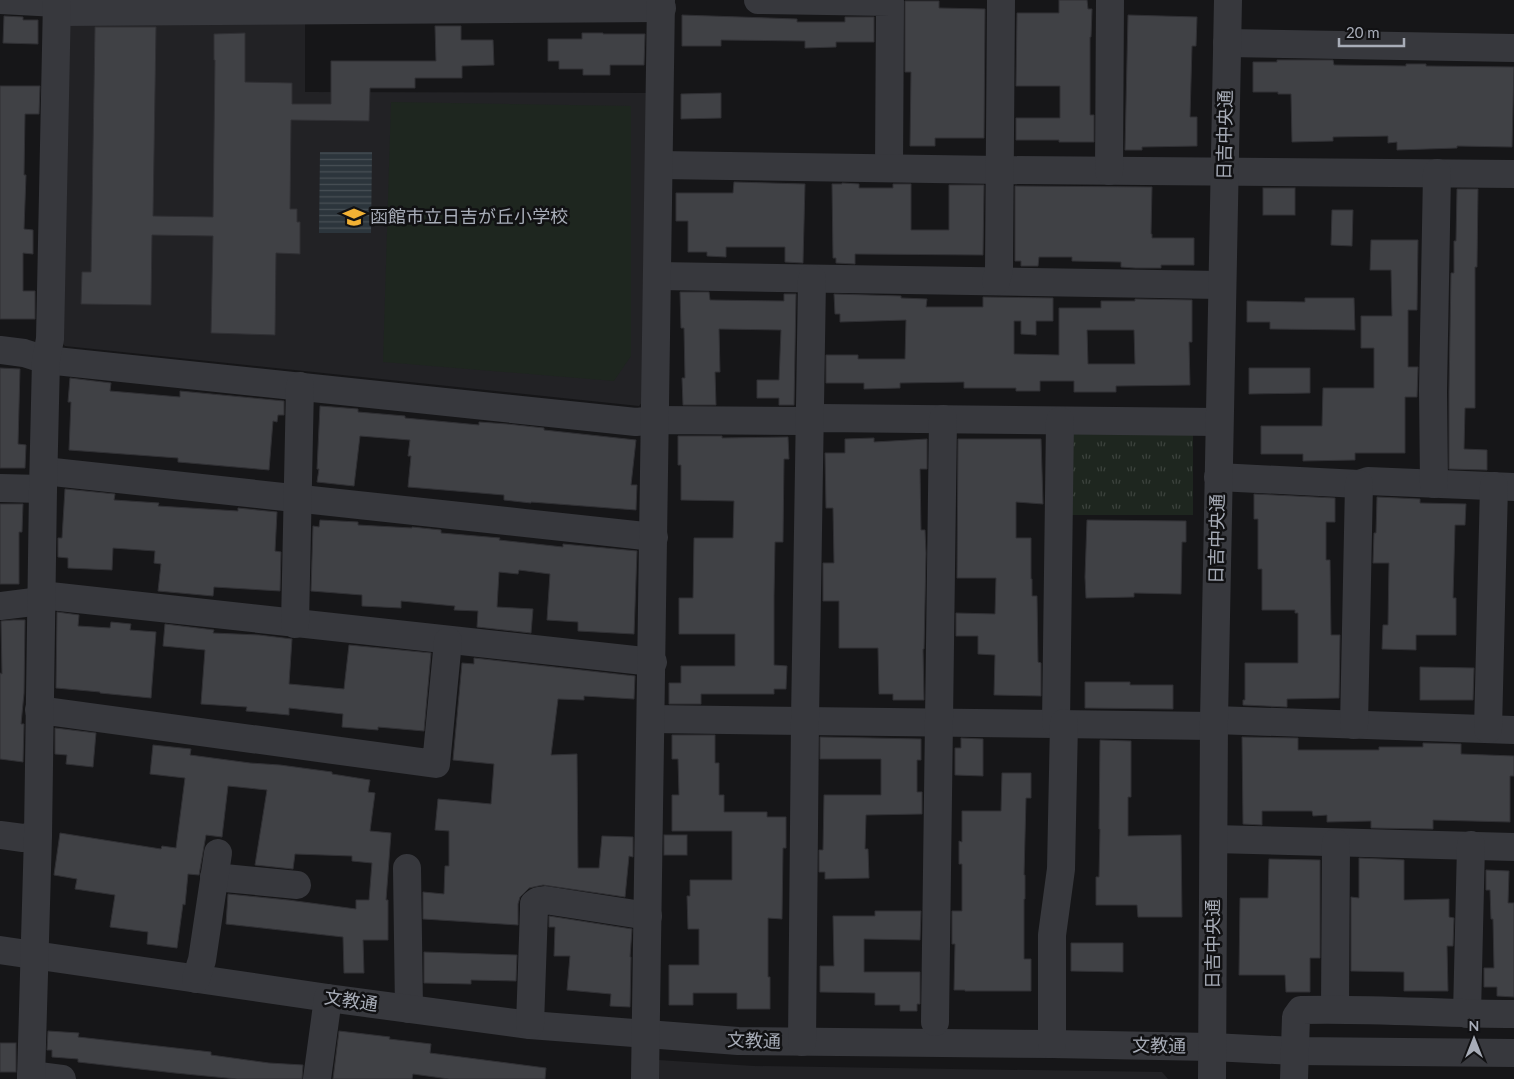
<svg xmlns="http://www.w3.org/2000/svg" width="1514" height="1079" viewBox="0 0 1514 1079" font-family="Lato,'Noto Sans JP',sans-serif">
  <defs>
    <pattern id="park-tufts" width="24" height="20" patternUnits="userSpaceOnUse" patternTransform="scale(1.25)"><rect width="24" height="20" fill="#1e261f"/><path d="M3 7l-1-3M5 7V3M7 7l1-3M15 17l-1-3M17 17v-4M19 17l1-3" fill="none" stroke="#3c433d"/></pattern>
    <pattern id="water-rules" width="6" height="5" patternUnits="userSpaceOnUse" patternTransform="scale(1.25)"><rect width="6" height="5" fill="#2c353c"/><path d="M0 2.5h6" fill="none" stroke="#485056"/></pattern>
  </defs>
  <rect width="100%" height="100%" fill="#161618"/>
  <g fill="#222225">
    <path d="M69,22L305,24V92L648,93L644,400L639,406L65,346L60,341Z"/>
    <path d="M658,1060L754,1066L1162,1072L1168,1079H658Z"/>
  </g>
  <path fill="#1e261f" d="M391,102L631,106V356L614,381L383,362Z"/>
  <path fill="url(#park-tufts)" d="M1193,430V515H1070L1071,436L1075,431Z"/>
  <path fill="url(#water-rules)" d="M320,152H372L371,233H319Z"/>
  <g fill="#404145" stroke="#303034" fill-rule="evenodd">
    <path d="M1059,0H1087L1088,9H1092L1091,37H1090V115H1094V142H1059V140H1016V118H1060V86H1016L1017,13H1059Z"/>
    <path d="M905,1H939V8L985,9L984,138H935V146H910L911,72H905Z"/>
    <path d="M682,15L797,19V22H845V17H874V42H836V47L805,48V41L721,40V46H682Z"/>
    <path d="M1128,15L1197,17L1196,46H1192L1190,117H1197V146L1142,147V150H1125Z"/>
    <path d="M4,16L23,17V20H38V44L3,43Z"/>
    <path d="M435,26H461V40H493L494,65L462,66V78H415V88H370L369,121L291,120L290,209H297V222H300V254L276,253L275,335L211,333L213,236L152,235L151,305L81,304L82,272H91L95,27H156L153,216L213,217L215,60H214V34L245,33V82L292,83V104H331V61H436Z"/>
    <path d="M582,33H603V34H645L644,65H610V75H583V69H559V61H548V39H582Z"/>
    <path d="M1277,60H1333L1334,65L1406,66V64H1426V66L1514,67L1512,147L1457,146V148L1397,150V142L1388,143V136L1333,137V141L1292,142L1291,94H1278V92H1253V62H1277Z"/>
    <path d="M0,86H40L39,114H25L24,175H26L24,229L33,230V254L23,253V291H35V319H0Z"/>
    <path d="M721,93V118L681,119V94Z"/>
    <path d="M734,182L805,184L803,263L785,262V247H726V257L707,256V252H688V221H676V193H733Z"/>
    <path d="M842,183L859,184V188H893V184H911V230H949V185H984L983,255L855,254V264L836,263V258H833L832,184H842Z"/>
    <path d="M1015,186L1152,187L1151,234H1152V238H1194V265H1161V268H1135L1121,267V262L1072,261V257H1039L1038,266H1021V261H1015Z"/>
    <rect x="1263" y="188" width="32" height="27"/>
    <path d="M1457,189H1478L1477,267H1475V408H1465L1464,449L1487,450V470L1449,469V391L1451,273H1454V241H1456Z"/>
    <path d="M1332,210H1353L1352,246L1331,245Z"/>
    <path d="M1371,240H1418L1417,310H1408V367H1418L1417,397H1405V453H1355V460L1303,461V454H1261V426H1322L1323,388H1374V348H1361V316H1392L1391,270H1370Z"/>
    <path d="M680,292H709L710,300L784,301V294H796L794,405H779V398H757V380H779L781,330L719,329L720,372H715L716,405H683L682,378H685L684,328H681Z"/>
    <path d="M834,294L901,296V298L927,299L926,307H983V297L1053,298V321H1036V335L1021,334V321H1014V354L1059,355V308H1101V301H1135V299L1192,300V342H1189L1190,385L1116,386V392H1074V381H1040V391H1016V388H964V382L900,383V388L864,389V383H826V355H858V359H905L906,320L840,322V314H835ZM1087,330H1134L1135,364H1088Z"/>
    <path d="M1305,298H1354L1355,330L1270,329V322H1247V301L1305,302Z"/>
    <path d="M0,368L20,369L18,444L26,445L25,468H0Z"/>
    <path d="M1249,368H1310V393L1249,394Z"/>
    <path d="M70,378L111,383L110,391L180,397V391L284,401V415H278L277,422L273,421L269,470L178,462V458L69,450L71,402H68Z"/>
    <path d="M320,406L358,409V412L405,416V418L479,425V422L507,424L544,428V430L636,440L631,485H637L636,510L531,502V503L504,500V495L408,487L411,456H408L410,440L360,436L354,486L317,482L319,469H317Z"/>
    <path d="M678,436H722V438L788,437L789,459H784L783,542H775L774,596V665L787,666L786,689H774V694H701V704H669V683H681V666H735V634H679V598H693L694,538H733L734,501L681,500V465H678Z"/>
    <path d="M874,438V442L927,439V469H920L921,530H925L926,553L924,649H923L924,700H893V694H879L878,648H839V601H823V563H834L833,508H826L825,453H845V439Z"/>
    <path d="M958,439H1041L1043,504L1016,502V538H1031V579H1032V596H1037L1038,662L1041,663V696L994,695L995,655L978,654V636H956V613L995,614L996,578H957Z"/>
    <path d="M65,489L115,494L114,500L159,503L158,506L238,511V508L277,512L275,551L281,552L280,591L214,587L213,596L158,591L161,564L154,563L155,551L113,548L112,570L68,568V558L58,557V538H62Z"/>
    <path d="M1254,494L1335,498V522H1326V560H1330L1331,635H1340L1339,698L1287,699V707L1243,705V700H1245V663H1298V613H1295V610H1262V569H1258V519H1254Z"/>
    <path d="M1377,497L1420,499V503L1466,504L1465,525H1455L1453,598H1456V635H1416V650L1382,649L1383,625H1388L1389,563H1373L1374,533H1376Z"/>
    <path d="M0,504H23L22,532H19V584H0Z"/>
    <path d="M320,520L358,522V525L412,528V527L441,530V533L500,538L499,540L563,547V544L637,551L634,634L578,631V622L547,620L550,574L519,570L518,574L499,572L497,607L533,609L531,633L477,627L478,611L454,610L455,606L401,601V608L362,606V595L311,591L313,526L319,527Z"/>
    <path d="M1087,520L1186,521V542H1182L1181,594L1134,593V597L1086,598L1085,577Z"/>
    <path d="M57,612L79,615L78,626L110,628L111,622L131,624L130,630L156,632L151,698L100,693V692L56,688Z"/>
    <path d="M13,620H25L24,693L21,724H24L23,762L0,759V673L2,674L1,621Z"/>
    <path d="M165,624L214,630L213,633L259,635L292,639L289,684L344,689L349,645L431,653L424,731L378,727V730L342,727L343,714L289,708V715L246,711L247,707L201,704L205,650L163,646Z"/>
    <path d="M474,658L635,676L634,699L584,696V700L558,699L551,755L577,754L578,868H599L602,836L633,837V857L629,856L625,897L543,885L529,888L520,897L518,904V925L423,919V892L444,894L445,866H449V831L435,830L438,799L491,804L494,764L453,760L462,663L474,664Z"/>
    <path d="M1420,667L1474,668L1473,700H1420Z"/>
    <path d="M1085,682H1130V685H1173V709L1085,708Z"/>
    <path d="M55,728L96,733L93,767L66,764L67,755L55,754Z"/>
    <path d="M672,735H715V763H719V795H724V812H767V817H786V848H783L782,919L768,918V977H770V1009H737V993H693V1005H669V965H699V929H688L687,896H690V880H732V831H672V795H679L678,759H672Z"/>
    <path d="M820,737L921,739V760H917V792H922V814L866,815L865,849H868L869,878L825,879V872H819V850H823L824,795H881V759H820Z"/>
    <path d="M1242,737L1298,738V750H1379V747H1423V743L1461,744V754L1514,756V776H1510V822L1433,820V829L1371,828V821L1327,822V815L1313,816L1312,811H1262V825L1243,824Z"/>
    <path d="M961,738L983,739V776L955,775V748H961Z"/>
    <path d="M1100,740L1131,741V797H1128V836L1181,835L1182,917H1138L1137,905H1096V877H1099L1100,829H1099Z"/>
    <path d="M153,745L191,749L190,755L250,763L280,765L332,772V774L370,780L368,792L375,793L370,831L391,833L386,900H388V940H363L364,973H344L343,937L226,924L228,894L288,900L356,909V900H369L372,863L352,861V856L295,854L293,869L255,865L267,790L228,786L222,837L206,835L199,875L188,874L185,905L183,904L177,948L147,944L148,932L110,927L115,895L75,889L77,879L54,875L60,833L161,849L162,846L176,848L185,778L150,774Z"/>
    <path d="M1002,773H1031V798H1026L1024,875H1025V899H1024V959H1031V991H965V990H954L955,944H952V911H962V864H959V841L962,842V811H1001Z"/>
    <rect x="664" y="835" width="23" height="20"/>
    <path d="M1359,858L1404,860V900L1449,899V917L1454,918L1453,946H1447L1448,991H1404V972L1351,971V897L1359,898Z"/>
    <path d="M1269,859L1320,860V958H1310V992H1286L1285,975H1239L1240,898H1268Z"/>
    <path d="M1486,870L1509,871L1508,903H1514V997L1497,996V987H1484V968H1494L1493,919H1491L1490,890H1486Z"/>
    <path d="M875,911H921L920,940L864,939V972H920V1004H917V1011H900V1005H875V993L820,992V966H834L833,916H875Z"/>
    <path d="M549,916L632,929L630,957H631L630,1007L610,1006L611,994L567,990L570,956H554L555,927H549Z"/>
    <path d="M1071,943H1123V972L1071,971Z"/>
    <path d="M424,952L517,955L516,981L471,980V984L424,983Z"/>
    <path d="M48,1031L79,1033L78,1037L211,1052V1055L269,1063L303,1065L302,1079H237L175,1073L78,1062V1059L52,1057V1050H47Z"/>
    <path d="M339,1031L390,1037L389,1039L431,1044L430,1053L546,1068L545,1079H449L413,1074L412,1079H333Z"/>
    <rect x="0" y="1043" width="16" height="29"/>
  </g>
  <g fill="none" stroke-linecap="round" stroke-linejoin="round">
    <g stroke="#37383d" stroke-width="28">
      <path d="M0,0L57,3"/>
      <path d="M758,0L890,2L889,168"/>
      <path d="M57,12L662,8"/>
      <path d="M1227,43L1514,48"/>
      <path d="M659,165L1000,170L1514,174"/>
      <path d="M1109,171L1110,0"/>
      <path d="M658,276L1221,285"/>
      <path d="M996,281L999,270L1001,1"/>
      <path d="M0,350L24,353L46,360L636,422L656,420L800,421L820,418L1219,422"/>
      <path d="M44,471L654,537"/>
      <path d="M1218,477L1359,484L1368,481L1514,487"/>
      <path d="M1434,484L1433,391L1437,173"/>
      <path d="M0,488L43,489"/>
      <path d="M41,595L653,662"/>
      <path d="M0,606L41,601"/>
      <path d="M295,624L300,386"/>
      <path d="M39,710L436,764L448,641"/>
      <path d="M651,719L1214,726"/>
      <path d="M1214,720L1514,730"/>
      <path d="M1056,723L1060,421"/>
      <path d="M1354,725L1359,484"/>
      <path d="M1488,729L1494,486"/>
      <path d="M0,835L23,838L38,835"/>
      <path d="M1214,839L1514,847"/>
      <path d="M407,868L409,1009"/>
      <path d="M214,877L297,885"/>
      <path d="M0,950L328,998L530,1025L738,1041L1052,1044L1212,1047L1295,1051L1514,1053"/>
      <path d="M196,979L202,960L218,853"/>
      <path d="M1335,1009L1336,843"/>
      <path d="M1467,1014L1471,845"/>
      <path d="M935,1022L943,419"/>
      <path d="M530,1025L534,909V904L538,901L545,900L648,916"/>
      <path d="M802,1042L805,720L812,279"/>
      <path d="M1052,1044V935L1061,869L1064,723"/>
      <path d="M31,1075L62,1079"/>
      <path d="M31,1079L38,835L43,489L46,360L50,339L57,0"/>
      <path d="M317,1079L328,998"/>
      <path d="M645,1079L661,0"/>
      <path d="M1212,1079L1214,720L1228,0"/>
      <path d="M1294,1079L1296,1017L1301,1010C1372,1008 1443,1014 1514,1014"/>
    </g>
  </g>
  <defs>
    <g id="school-bare" transform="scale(1.725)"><path d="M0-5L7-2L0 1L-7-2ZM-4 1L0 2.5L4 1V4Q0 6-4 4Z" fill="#f2b134" stroke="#111113" stroke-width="2.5" paint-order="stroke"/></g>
  </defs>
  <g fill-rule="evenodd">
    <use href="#school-bare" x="354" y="217"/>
  </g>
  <g text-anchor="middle" stroke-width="5" stroke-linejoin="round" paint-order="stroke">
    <g font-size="18" fill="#a8adb8" stroke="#111113">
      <text transform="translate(1225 135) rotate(-89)" y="6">日吉中央通</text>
      <text transform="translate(1217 539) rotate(-89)" y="6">日吉中央通</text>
      <text transform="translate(1213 944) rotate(-90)" y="6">日吉中央通</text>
      <text transform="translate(351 1001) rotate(8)" y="6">文教通</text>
      <text transform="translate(754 1041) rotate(2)" y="6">文教通</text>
      <text transform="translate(1159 1046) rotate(1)" y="6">文教通</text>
    </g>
    <g font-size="18" fill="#a8adb8" stroke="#111113" text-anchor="start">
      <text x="370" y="223">函館市立日吉が丘小学校</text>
    </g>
  </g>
  <g transform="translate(1474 1039)" stroke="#111113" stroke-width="4" paint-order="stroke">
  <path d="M0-4L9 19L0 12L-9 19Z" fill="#a8adb8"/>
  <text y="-8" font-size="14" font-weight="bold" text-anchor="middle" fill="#a8adb8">N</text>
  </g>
  <path d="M1339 38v8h65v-8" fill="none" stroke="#a8adb8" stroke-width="2.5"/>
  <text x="1346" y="38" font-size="15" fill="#a8adb8" stroke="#111113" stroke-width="4" paint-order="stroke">20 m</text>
</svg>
